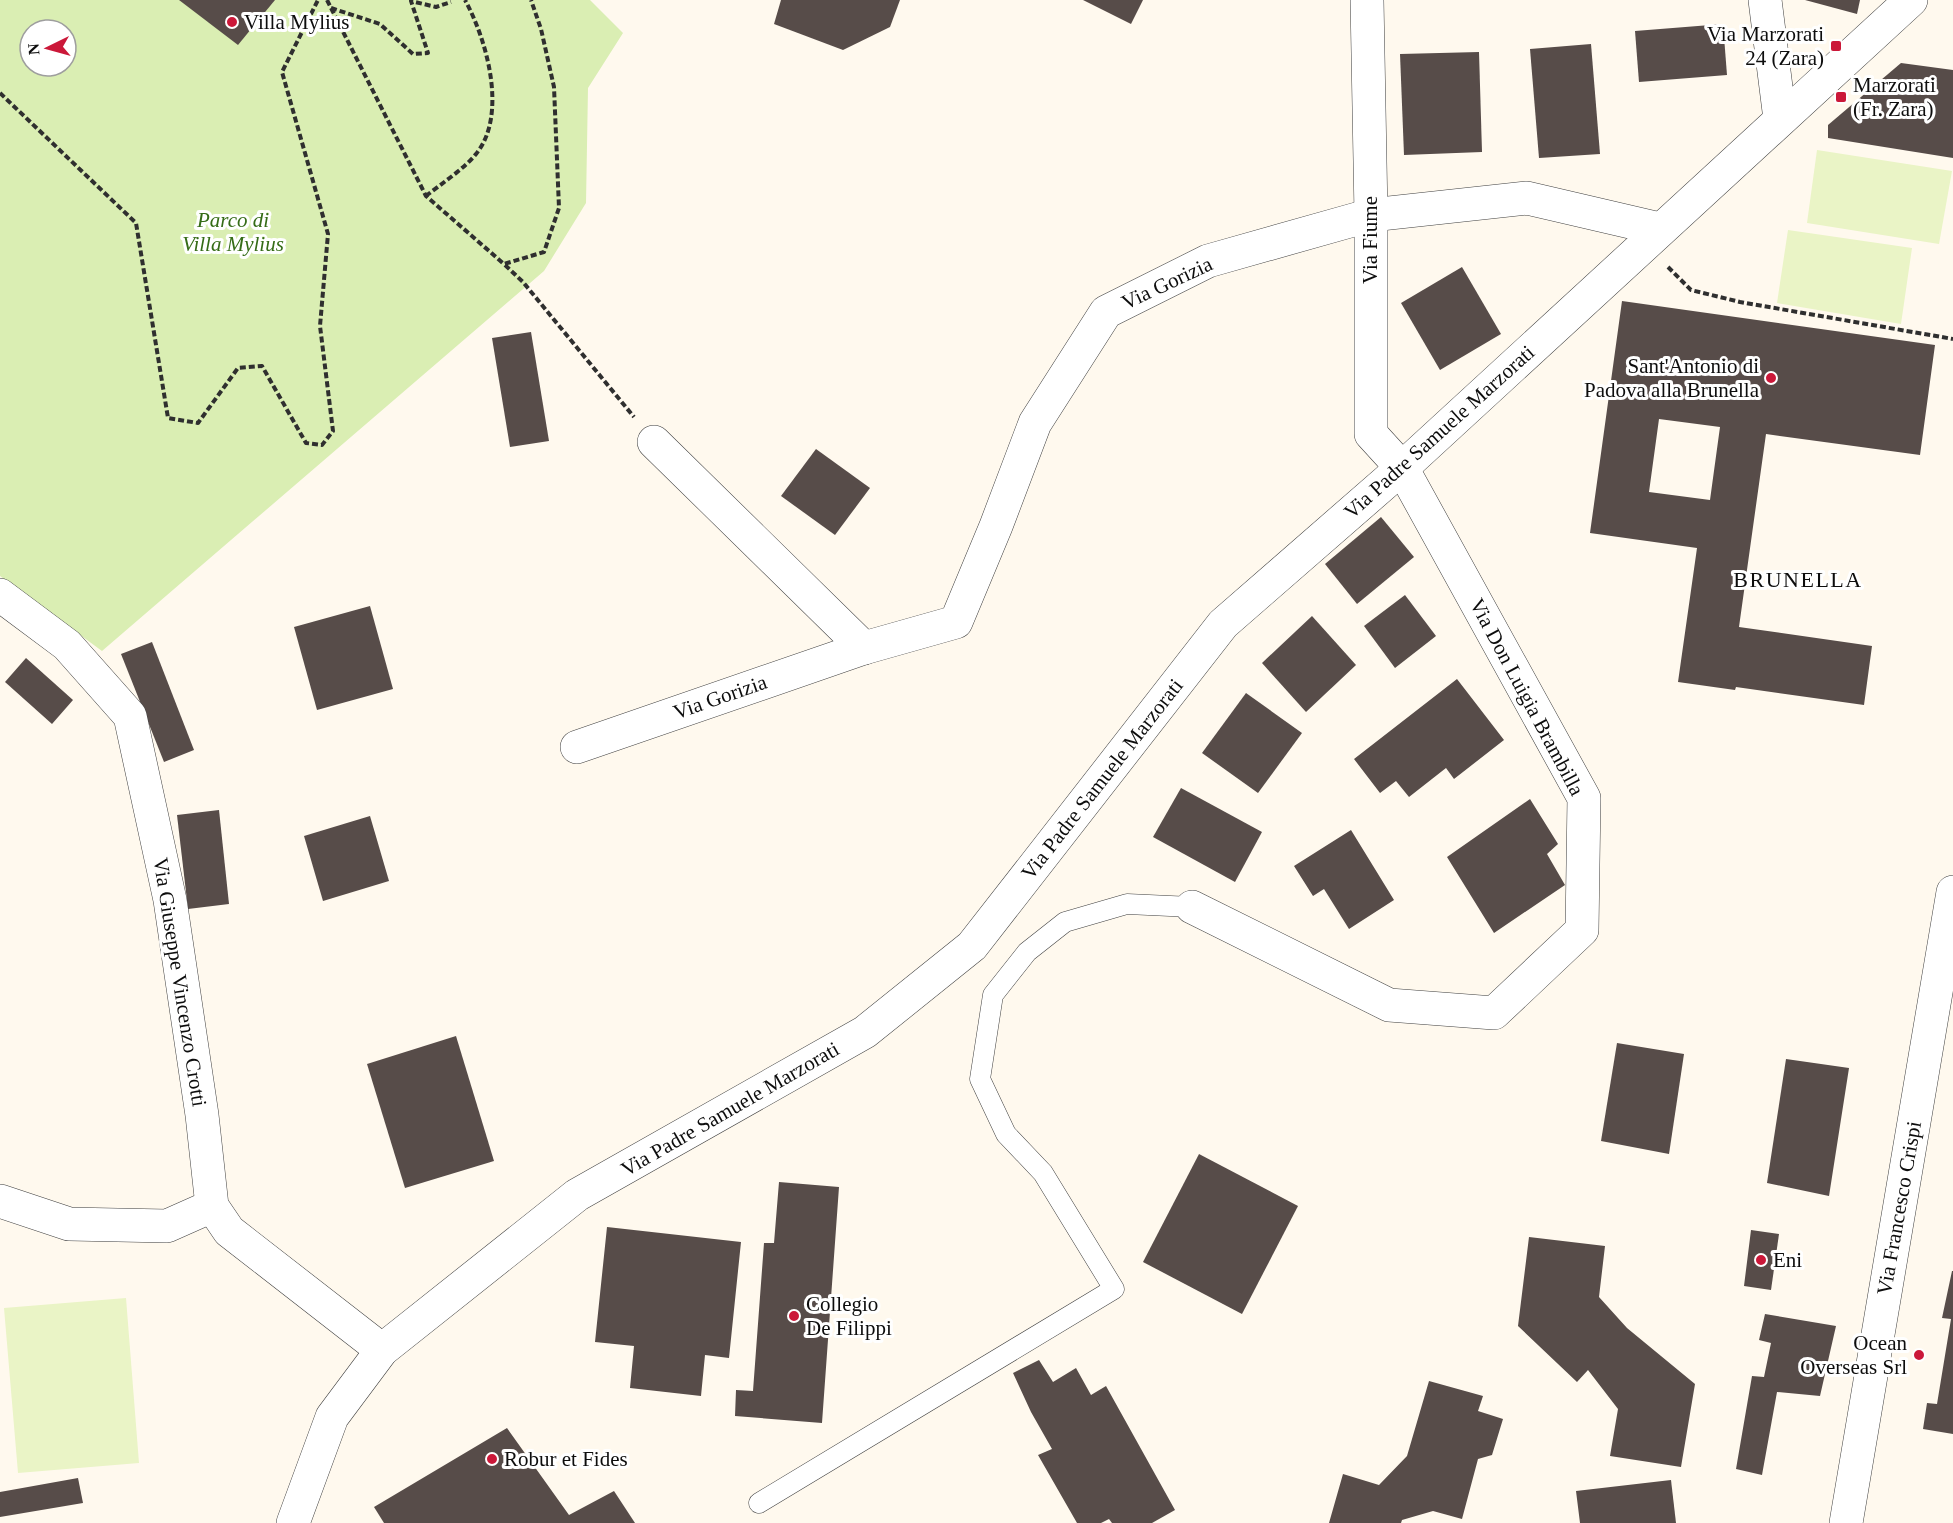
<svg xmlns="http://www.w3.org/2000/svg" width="1953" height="1523" viewBox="0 0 1953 1523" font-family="Georgia,serif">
  <rect width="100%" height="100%" fill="#fff9ee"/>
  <path fill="#daeeb3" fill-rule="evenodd" d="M0,0H590L623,33L588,88L586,203L544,271L102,651L0,576ZM30,30H66V66H30Z"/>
  <g fill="#eaf4c6">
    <path d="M1817,150L1952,171L1939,244L1807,223Z"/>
    <path d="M1788,230L1912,248L1901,324L1777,303Z"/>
    <path d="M126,1298L139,1463L18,1473L4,1308Z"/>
  </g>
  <g fill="#574c49" fill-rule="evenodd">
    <path d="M179,0H275L238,45Z"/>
    <path d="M781,0H900L890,27L843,50L774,24Z"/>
    <path d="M1083,0H1143L1131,24Z"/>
    <path d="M1805,0H1860L1857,14Z"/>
    <path d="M1723,24L1727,75L1639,82L1635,31Z"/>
    <path d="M1591,44L1600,154L1539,158L1530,49Z"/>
    <path d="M1479,52L1482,152L1404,155L1400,54Z"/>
    <path d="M1901,63L1953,70V158L1828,138V125Z"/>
    <path d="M1462,267L1501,334L1440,370L1401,303Z"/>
    <path d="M1622,301L1935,345L1920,455L1766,434L1739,627L1872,646L1864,705L1736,687L1735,690L1678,682L1697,548L1590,533ZM1659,419L1720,427L1710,500L1649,492Z"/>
    <path d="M531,332L549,441L510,447L492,338Z"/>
    <path d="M816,449L870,488L835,535L781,496Z"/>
    <path d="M1381,517L1414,557L1357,604L1325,564Z"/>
    <path d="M1405,595L1436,636L1395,668L1364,626Z"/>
    <path d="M370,606L393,689L317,710L294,627Z"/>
    <path d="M1312,616L1356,665L1306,712L1262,663Z"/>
    <path d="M152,642L194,750L164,762L121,654Z"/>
    <path d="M26,658L73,700L52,724L5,682Z"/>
    <path d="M1457,679L1504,740L1454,779L1446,768L1409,797L1396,781L1380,793L1354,759Z"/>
    <path d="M1246,693L1302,733L1258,793L1202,753Z"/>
    <path d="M1181,788L1262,832L1235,882L1153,837Z"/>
    <path d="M1530,799L1558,844L1547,854L1565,885L1494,933L1447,857Z"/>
    <path d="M219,810L229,904L188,909L177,815Z"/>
    <path d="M370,816L389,881L323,901L304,836Z"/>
    <path d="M1351,830L1394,900L1349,929L1324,889L1313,896L1294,866Z"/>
    <path d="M456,1036L494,1161L405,1188L367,1064Z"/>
    <path d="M1617,1043L1684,1054L1669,1154L1601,1141Z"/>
    <path d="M1786,1059L1849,1068L1829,1196L1767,1183Z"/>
    <path d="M1199,1154L1298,1206L1242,1314L1143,1262Z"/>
    <path d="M779,1182L839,1187L822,1423L735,1416L736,1390L753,1391L764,1243H774Z"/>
    <path d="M607,1227L741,1242L729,1358L705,1355L701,1396L630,1388L634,1346L595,1342Z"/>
    <path d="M1751,1230L1779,1234L1771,1290L1744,1286Z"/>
    <path d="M1529,1237L1605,1246L1599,1297L1627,1328L1695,1384L1681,1467L1610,1456L1618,1409L1588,1370L1577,1382L1518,1326Z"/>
    <path d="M1952,1271H1953V1434L1923,1429L1927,1403L1937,1404L1951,1319L1942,1318Z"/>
    <path d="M1765,1314L1836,1326L1820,1396L1777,1392L1762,1475L1736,1469L1752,1376L1764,1377L1771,1343L1759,1340Z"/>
    <path d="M1039,1360L1053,1382L1076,1368L1091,1395L1106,1386L1175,1510L1152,1523H1112L1109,1519L1101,1523H1077L1038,1455L1052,1449L1031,1412L1013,1373Z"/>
    <path d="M1429,1381L1483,1396L1478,1411L1503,1419L1492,1455L1478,1459L1462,1519L1433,1511L1402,1520L1401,1523H1329L1343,1474L1379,1485L1407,1456Z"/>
    <path d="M507,1428L569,1515L614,1491L635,1523H384L374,1507Z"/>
    <path d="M78,1478L83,1503L0,1517V1492Z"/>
    <path d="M1671,1480L1676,1523H1580L1576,1491Z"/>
  </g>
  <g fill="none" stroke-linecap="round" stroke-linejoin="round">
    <g stroke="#404040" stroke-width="21">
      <path id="service" d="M759,1503L1114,1289L1043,1173L1006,1134L980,1079L993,995L1027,952L1065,922L1127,904L1192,907"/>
    </g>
    <g stroke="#404040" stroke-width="34">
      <g id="minor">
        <path d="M1765,0L1780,119"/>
        <path d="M654,442L864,648"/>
        <path d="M0,595L67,645L130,716L170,900L202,1115L212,1206L229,1231L382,1350"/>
        <path d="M577,747L864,648L956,622L996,526L1035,423L1106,312L1208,261L1371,215L1527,198L1660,229"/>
        <path d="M1192,907L1389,1005L1494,1013L1582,930L1584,798L1402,468L1371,434V215L1367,0"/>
        <path d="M0,1201L69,1224L167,1226L212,1206"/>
        <path d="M293,1523L332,1417L382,1350L577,1195L865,1032L972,946L1223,624L1402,468L1911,0"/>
      </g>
    </g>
    <g stroke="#404040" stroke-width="34">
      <path id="tertiary" d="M1846,1523L1953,892"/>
    </g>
    <g stroke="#2f2f2f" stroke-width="4" stroke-dasharray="6 3" stroke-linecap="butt">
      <path d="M327,0L426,196L504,264L544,252L559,208L554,87L541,29L531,0"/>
      <path d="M331,8L380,24L413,54L428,53L411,1L436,7L451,2"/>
      <path d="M0,93L136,223L168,418L198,423L238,368L262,366L306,443L322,445L333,431L320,326L328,234L282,72L318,0"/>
      <path d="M426,196C441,184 465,168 476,154C508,115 487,40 465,0"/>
      <path d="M505,265L523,282L634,417"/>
      <path d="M1668,267L1691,290L1740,302L1953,339"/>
    </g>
    <use href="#service" stroke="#fff" stroke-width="20"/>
    <use href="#minor" stroke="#fff" stroke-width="33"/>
    <use href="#tertiary" stroke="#fff" stroke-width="33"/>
  </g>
  <g fill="#cb1839" stroke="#fff" stroke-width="2">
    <circle cx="232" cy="22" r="6"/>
    <rect x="1830" y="40" width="12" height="12" rx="3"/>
    <rect x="1835" y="91" width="12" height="12" rx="3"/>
    <circle cx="1771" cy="378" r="6"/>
    <circle cx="1761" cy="1260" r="6"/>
    <circle cx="794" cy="1316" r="6"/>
    <circle cx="1919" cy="1355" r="6"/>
    <circle cx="492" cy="1459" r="6"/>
  </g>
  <g text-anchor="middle" stroke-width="6" stroke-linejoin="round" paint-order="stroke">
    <g font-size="21" fill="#0d0d0d" stroke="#fff" text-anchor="start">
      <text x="244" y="29">Villa Mylius</text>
      <text x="1824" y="41" text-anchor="end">Via Marzorati<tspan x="1824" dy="24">24 (Zara)</tspan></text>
      <text x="1853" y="92">Marzorati<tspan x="1853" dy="24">(Fr. Zara)</tspan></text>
      <text x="1759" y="373" text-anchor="end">Sant'Antonio di<tspan x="1759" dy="24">Padova alla Brunella</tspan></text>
      <text x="1773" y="1267">Eni</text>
      <text x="806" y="1311">Collegio<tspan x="806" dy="24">De Filippi</tspan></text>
      <text x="1907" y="1350" text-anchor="end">Ocean<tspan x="1907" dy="24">Overseas Srl</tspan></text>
      <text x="504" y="1466">Robur et Fides</text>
    </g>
    <g font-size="21" font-style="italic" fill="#356c17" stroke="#fff">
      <text x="233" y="227">Parco di<tspan x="233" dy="24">Villa Mylius</tspan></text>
    </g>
    <g font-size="21" fill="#0d0d0d" stroke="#fff">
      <text transform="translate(1370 240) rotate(-90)" y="7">Via Fiume</text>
      <text transform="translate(1167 283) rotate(-25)" y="7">Via Gorizia</text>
      <text transform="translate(1439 432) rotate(-42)" y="7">Via Padre Samuele Marzorati</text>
      <text transform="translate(720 697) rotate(-19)" y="7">Via Gorizia</text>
      <text transform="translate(1527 697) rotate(62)" y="7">Via Don Luigia Brambilla</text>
      <text transform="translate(1102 779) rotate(-52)" y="7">Via Padre Samuele Marzorati</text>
      <text transform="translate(180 982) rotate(81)" y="7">Via Giuseppe Vincenzo Crotti</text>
      <text transform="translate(730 1109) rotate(-30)" y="7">Via Padre Samuele Marzorati</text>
      <text transform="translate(1899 1208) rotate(-80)" y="7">Via Francesco Crispi</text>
    </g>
    <g font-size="22" letter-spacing="1.5" fill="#0d0d0d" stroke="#fff">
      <text x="1798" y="587">BRUNELLA</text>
    </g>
  </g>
  <g transform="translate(48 48) rotate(265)"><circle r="28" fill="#ffffff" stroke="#9e9e9e" stroke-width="1.5"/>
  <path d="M0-4.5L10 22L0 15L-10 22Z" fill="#cb1839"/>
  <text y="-9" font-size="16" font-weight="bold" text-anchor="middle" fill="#0d0d0d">N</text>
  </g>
</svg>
